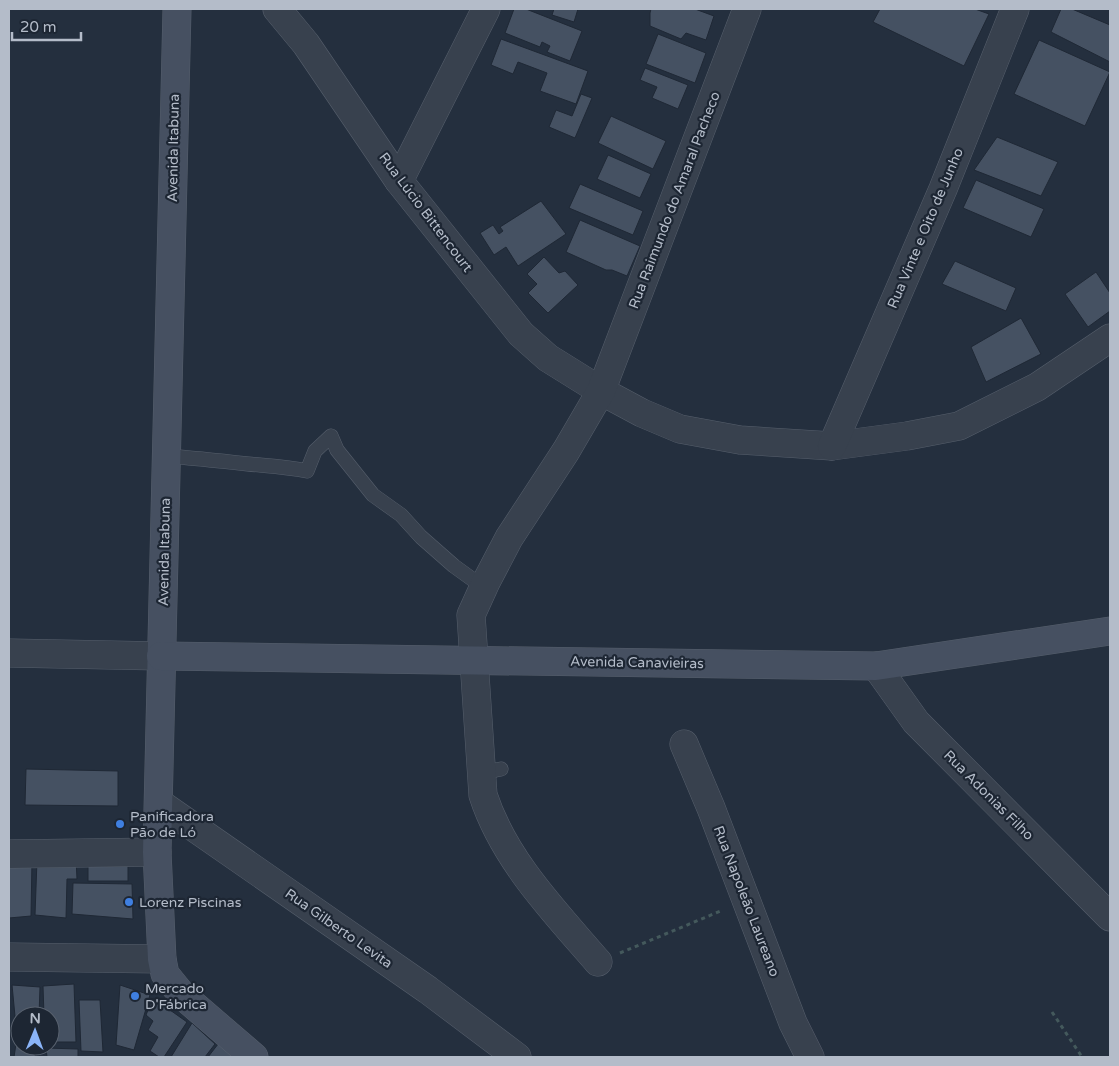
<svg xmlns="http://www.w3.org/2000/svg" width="1119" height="1066" viewBox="0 0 1119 1066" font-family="'Varela Round',sans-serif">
  <rect width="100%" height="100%" fill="#242f3e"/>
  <g fill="#455162" stroke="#1f2835">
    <path d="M514,9H526L582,31L570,61L547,52L550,46L542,42L540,47L505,33Z"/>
    <path d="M554,9H578L574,22L552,15Z"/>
    <path d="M651,9H695L714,16L706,40L686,33L681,39L650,26V13Z"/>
    <path d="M880,9H975L989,14L964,66L873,22Z"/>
    <path d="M1061,9H1072L1110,25V62L1051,32Z"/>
    <path d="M658,34L706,53L695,83L646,64Z"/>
    <path d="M501,39L588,71L576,104L540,91L547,73L518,62L513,74L491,65Z"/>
    <path d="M1039,40L1110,72L1085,126L1014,94Z"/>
    <path d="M645,68L688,85L678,109L652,98L657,87L640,80Z"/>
    <path d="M581,94L592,98L575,138L549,127L556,110L572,116Z"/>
    <path d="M611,116L666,141L653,169L598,143Z"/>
    <path d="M997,137L1058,162L1041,196L974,170Z"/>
    <path d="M608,155L651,174L640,198L597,179Z"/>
    <path d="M976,180L1044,209L1031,237L963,208Z"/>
    <path d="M580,184L643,211L633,235L569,208Z"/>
    <path d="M541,201L566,234L518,266L506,247L494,255L480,233L493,225L499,234L503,231L500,227Z"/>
    <path d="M580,220L640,246L627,276L612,270H606L566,252Z"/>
    <path d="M544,257L559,273L565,271L578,285L548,313L528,293L537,284L527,274Z"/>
    <path d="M955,261L1016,288L1006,311L942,284Z"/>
    <path d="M1096,272L1110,293V311L1088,327L1065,294Z"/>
    <path d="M1021,318L1041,354L986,382L971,347Z"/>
    <path d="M26,769L118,771V806L25,805Z"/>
    <rect x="88" y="857" width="40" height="24"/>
    <path d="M76,858L77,879H67L66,918L35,915L37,860Z"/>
    <path d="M9,860H32L31,916L9,918Z"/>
    <path d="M73,883L132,884L133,919L72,914Z"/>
    <path d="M74,984L76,1042H50V1016H44L43,986Z"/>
    <path d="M12,985L40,987L39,1016H20V1037H17Z"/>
    <path d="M120,985L150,995L134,1050L116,1045Z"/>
    <path d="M9,986L10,1038H9Z"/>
    <path d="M153,998L187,1022L164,1057H159L150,1051L158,1037L148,1030L153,1021L146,1015Z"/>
    <path d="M79,1000H100L103,1052L81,1051Z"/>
    <path d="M192,1023L215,1044L205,1057H171Z"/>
    <path d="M222,1039L245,1057H208Z"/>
    <path d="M16,1044L20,1045V1046H36L35,1057H14Z"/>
    <path d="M46,1048L78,1049V1057H47Z"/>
  </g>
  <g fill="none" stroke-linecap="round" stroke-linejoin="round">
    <g stroke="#565f6c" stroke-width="15">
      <g id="lane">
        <path d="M166,456C193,458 221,461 248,464C268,466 287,467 307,471L315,451L331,436L337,450L373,495L401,515L421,537L454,566L483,587"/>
        <path d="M481,773L501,769"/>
      </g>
    </g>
    <g stroke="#565f6c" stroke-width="29">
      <g id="street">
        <path d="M277,9L306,44L399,181L521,334L548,358L601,391L642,413L680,429L740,440L832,446L907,436L959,426L1037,387L1110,338"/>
        <path d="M399,181L486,9"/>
        <path d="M832,446L943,189L1015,9"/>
        <path d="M9,653L161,656"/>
        <path d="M876,666L916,722L1110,917"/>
        <path d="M684,744L711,808L793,1023L810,1057"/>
        <path d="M159,803L428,990L517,1057"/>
        <path d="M9,854L157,852"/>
        <path d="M9,957L162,959"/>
        <path d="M598,962C555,912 504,860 483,795L471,615L486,582L509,538L566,451L601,391L747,9"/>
      </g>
    </g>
    <g stroke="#565f6c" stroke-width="29">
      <g id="secondary">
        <path d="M177,9L157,852L162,959L165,974L182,995L254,1057"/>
        <path d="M161,656L876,666L1110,631"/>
      </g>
    </g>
    <g stroke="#44595c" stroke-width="3" stroke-dasharray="4 4" stroke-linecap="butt">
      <path d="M620,953L723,910"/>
      <path d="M1052,1012L1082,1057"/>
    </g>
    <use href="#lane" stroke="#38414e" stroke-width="14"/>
    <use href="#street" stroke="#38414e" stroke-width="28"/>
    <use href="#secondary" stroke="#465061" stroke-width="28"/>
  </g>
  <g fill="#3f7fe0" stroke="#1d2633" stroke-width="2">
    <circle cx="120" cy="824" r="5"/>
    <circle cx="129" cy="902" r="5"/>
    <circle cx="135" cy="996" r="5"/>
  </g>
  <g text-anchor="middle" stroke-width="4.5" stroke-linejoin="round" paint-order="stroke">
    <g font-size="14" fill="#b4bcc9" stroke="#1d2633">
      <text transform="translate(173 148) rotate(-89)" y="5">Avenida Itabuna</text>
      <text transform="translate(674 200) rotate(-69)" y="5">Rua Raimundo do Amaral Pacheco</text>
      <text transform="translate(426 212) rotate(53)" y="5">Rua Lúcio Bittencourt</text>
      <text transform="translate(925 228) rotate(-67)" y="5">Rua Vinte e Oito de Junho</text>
      <text transform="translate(164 552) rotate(-89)" y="5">Avenida Itabuna</text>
      <text transform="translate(637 662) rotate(1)" y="5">Avenida Canavieiras</text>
      <text transform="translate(989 795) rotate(45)" y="5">Rua Adonias Filho</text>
      <text transform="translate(747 901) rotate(69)" y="5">Rua Napoleão Laureano</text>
      <text transform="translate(339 928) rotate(35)" y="5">Rua Gilberto Levita</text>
    </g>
    <g font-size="14" fill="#b4bcc9" stroke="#1d2633" text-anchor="start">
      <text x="130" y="821">Panificadora<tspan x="130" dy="16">Pão de Ló</tspan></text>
      <text x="139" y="907">Lorenz Piscinas</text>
      <text x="145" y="993">Mercado<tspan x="145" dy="16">D'Fábrica</tspan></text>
    </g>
  </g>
  <rect width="1119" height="1066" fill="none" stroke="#b4bcc9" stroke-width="20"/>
  <g transform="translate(35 1031) rotate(1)"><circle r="24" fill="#1d2633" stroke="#59626f"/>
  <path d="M0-4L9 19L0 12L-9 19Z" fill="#8ab4f8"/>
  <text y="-8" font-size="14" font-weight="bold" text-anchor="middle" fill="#b4bcc9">N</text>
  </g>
  <path d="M12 32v8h69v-8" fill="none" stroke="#b4bcc9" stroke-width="2.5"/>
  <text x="20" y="32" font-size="15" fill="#b4bcc9" stroke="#1d2633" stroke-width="4" paint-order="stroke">20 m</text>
</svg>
